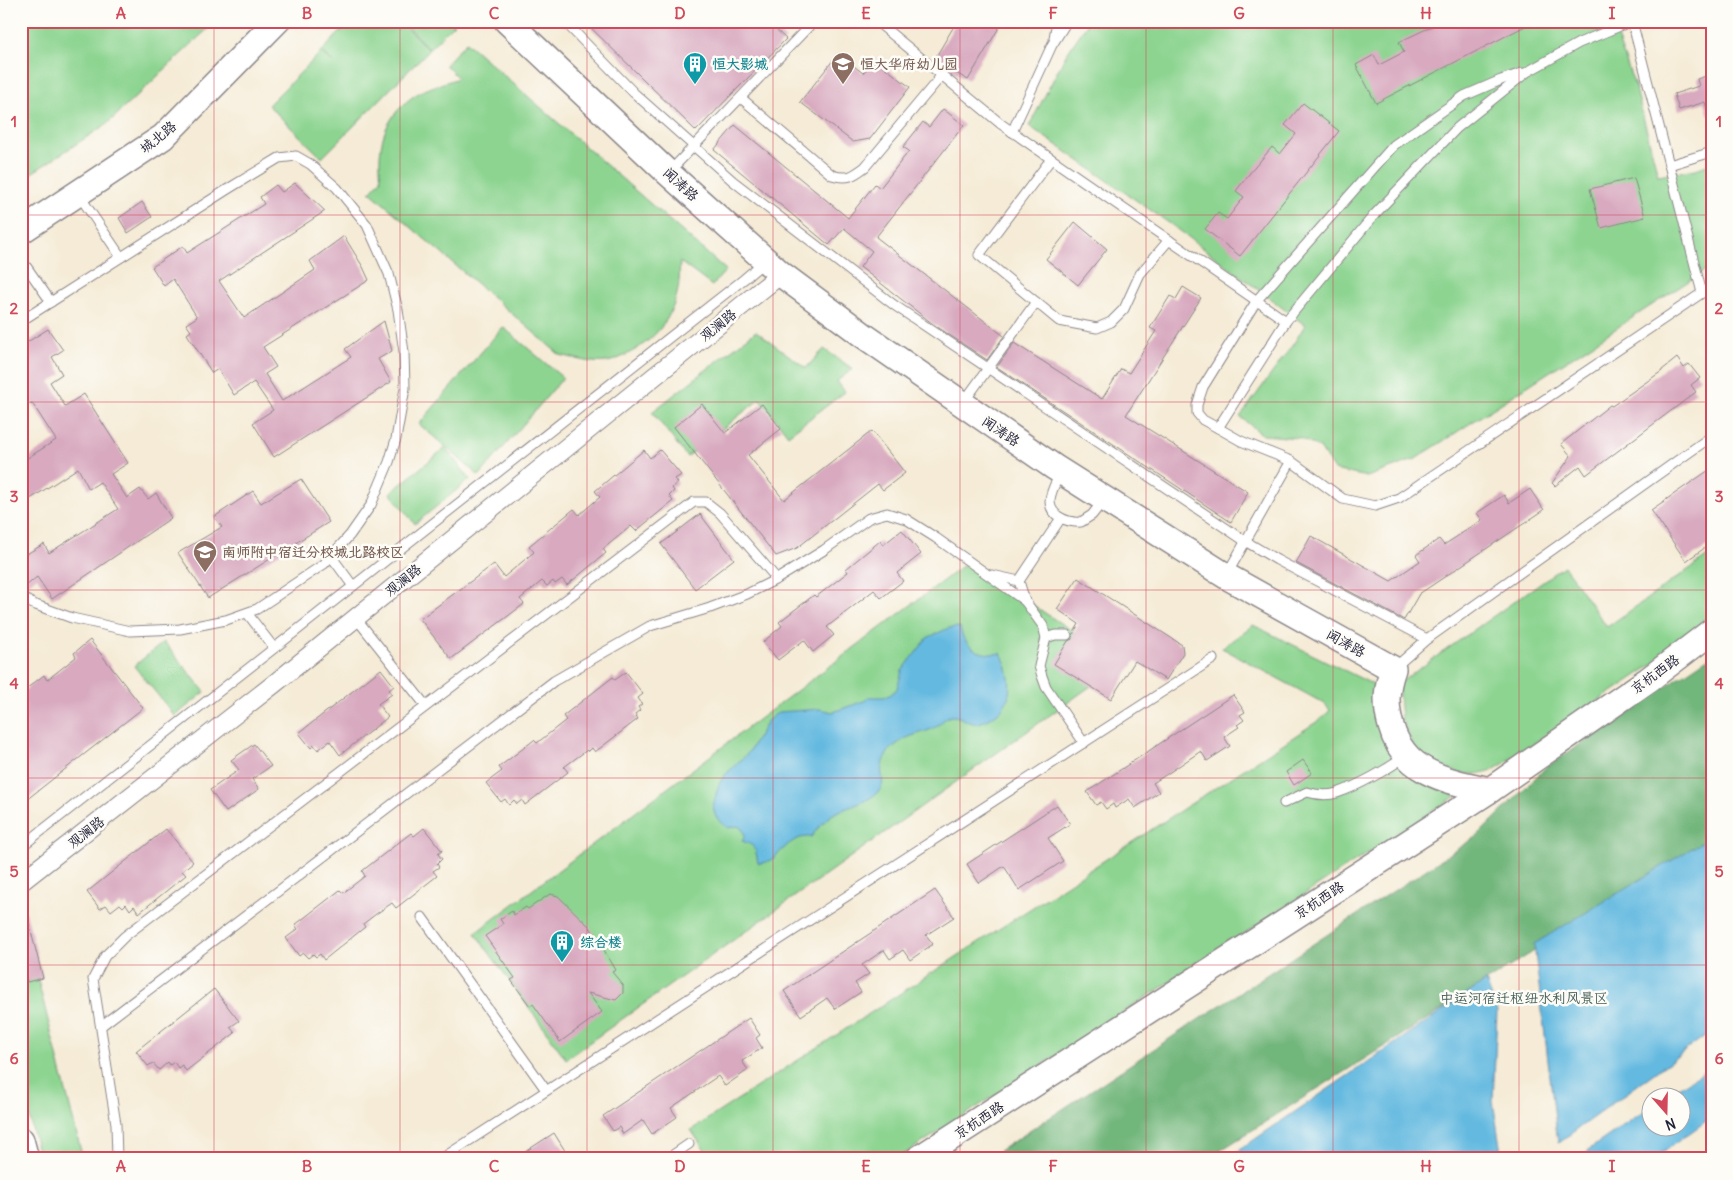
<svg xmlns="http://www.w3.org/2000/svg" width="1733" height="1180" viewBox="0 0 1733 1180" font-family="Delius,'LXGW WenKai TC',sans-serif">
  <rect width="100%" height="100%" fill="#fdfcf7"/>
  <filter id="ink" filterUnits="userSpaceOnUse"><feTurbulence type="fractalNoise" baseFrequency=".02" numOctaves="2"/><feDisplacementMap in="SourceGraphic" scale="10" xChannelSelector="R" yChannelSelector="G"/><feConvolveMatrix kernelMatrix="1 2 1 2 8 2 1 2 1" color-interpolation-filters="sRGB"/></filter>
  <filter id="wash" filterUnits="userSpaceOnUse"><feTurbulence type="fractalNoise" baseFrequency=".0096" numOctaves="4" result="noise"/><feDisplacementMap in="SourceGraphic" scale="20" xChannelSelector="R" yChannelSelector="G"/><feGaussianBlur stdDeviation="1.12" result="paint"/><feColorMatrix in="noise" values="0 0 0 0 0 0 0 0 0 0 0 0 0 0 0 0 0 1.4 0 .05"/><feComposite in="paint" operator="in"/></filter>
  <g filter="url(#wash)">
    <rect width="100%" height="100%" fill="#f5ebd6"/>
    <g fill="#8cd490" stroke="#577b66">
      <path d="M21,21H216L107,124L21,180Z"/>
      <path d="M351,21H400L429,50L322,158L268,105L321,52L333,62L322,51Z"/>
      <path d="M402,21H455L456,22L429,49Z"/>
      <path d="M1089,21H1611L1636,89L1658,175L1696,169L1712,163V266L1414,460L1367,477L1334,470L1320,448L1299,438L1263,435L1240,417L1294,343L1305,325L1179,230L1029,126L1066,55Z"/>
      <path d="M466,42L726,270L712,286L680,262C679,270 680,280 678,289C673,316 658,336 635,350C626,355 616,361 606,362C592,364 574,358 560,355L370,192L381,180C377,146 383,120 411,98C424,88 442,84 458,78L445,65Z"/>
      <path d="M503,327L563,378L479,476L419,424Z"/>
      <path d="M756,331L806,368L824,349L853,369L837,381L845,392L788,435L760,399L687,457L652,412Z"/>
      <path d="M445,448L470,479L415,524L390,493Z"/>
      <path d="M1712,553V613L1655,663L1516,756L1493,770L1477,774H1460L1430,761L1414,748L1401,718L1398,684L1564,566L1607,627Z"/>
      <path d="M968,562L1122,664L566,1059L475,933Z"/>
      <path d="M1253,625L1372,684L1377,689L1418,779L1456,796L897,1159H703L708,1155L691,1130L1324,717L1330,710L1325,704L1222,648Z"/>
      <path d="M164,642L205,692L175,716L134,666Z"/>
      <path d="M21,913L83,1159H40L21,1086Z"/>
    </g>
    <path fill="#71b67a" stroke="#4a6c5a" d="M1712,655V838L1207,1159H987L1477,836L1545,768Z"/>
    <g fill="#64b9e0" stroke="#436e8e">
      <path d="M960,627C964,648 981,657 1001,653C1011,673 1016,701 995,715C990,718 984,722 978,723C969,725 962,716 953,716C945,716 941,724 934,728C924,733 913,734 903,740C893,746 884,754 882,766C880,775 886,783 879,791C867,803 850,806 835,813C825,819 818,828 811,837C784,835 779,865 758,863C755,849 757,846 742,841L745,836L742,829L738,826L728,828L721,823L715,815L713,806L719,784L724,776L749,752L768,720L779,712L820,709L833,712L864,701L869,697H884L890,695L897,689L902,671L927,638L949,628Z"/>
      <path d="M1712,836V1031L1558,1143L1534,944Z"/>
      <path d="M1486,981L1497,1011L1493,1101L1502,1159H1226Z"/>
      <path d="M1712,1066V1117L1653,1159H1575L1650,1107V1128H1680V1098L1665,1097Z"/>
    </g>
    <g id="blocks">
      <g fill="#d8a9bf">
        <path d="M584,21H767L786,39L696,131Z"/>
        <path d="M957,21H1003L968,80L934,60Z"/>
        <path d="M1443,21H1452L1455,26L1465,21H1535L1376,103L1356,65L1374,55L1379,65L1404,52L1399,42Z"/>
        <path d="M838,54L863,73L874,59L910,87L870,139L853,142L800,102Z"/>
        <path d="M1712,74V115L1709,116L1705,102L1679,110L1674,94L1699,86L1697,79Z"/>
        <path d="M1303,103L1339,131L1240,256L1205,229L1218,213L1227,219L1244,197L1236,191L1249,174L1272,147L1280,154L1296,134L1285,125Z"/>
        <path d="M943,109L964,125L876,237L1004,336L987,360L933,324L860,267L872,251L844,228L829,245L714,150L735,125L848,218L875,184L880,188L909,151L903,147L923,122L929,127Z"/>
        <path d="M1634,178L1645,217L1601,228L1590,189Z"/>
        <path d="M295,183L325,211L219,281L244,318L315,270L310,261L344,236L363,267L369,280L263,347L276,367L265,374L282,401L351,357L345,349L384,321L392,351L378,359L391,382L274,457L253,423L273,410L254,382L234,395L218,369L212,373L187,334L191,331L186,324L197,317L173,279L164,286L152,267L183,246L187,253L264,204L260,197L276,185L282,192Z"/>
        <path d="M142,202L152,217L128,233L119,218Z"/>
        <path d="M1075,222L1107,249L1078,285L1046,259Z"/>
        <path d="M1183,287L1201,298L1126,415L1248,492L1231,522L997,367L1014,343L1102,399L1121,369L1129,373L1156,331L1150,328L1170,296L1176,299Z"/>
        <path d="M48,329L63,350L52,357L62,374L50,382L65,406L84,394L128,463L111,474L127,498L140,489L148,499L156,493L171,518L52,599L37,577L21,590V557L44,544L49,553L118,509L100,482L89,489L78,468L21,505V462L56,440L32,403L21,410V346Z"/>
        <path d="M1677,358L1684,368L1689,364L1700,378L1691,385L1696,392L1586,475L1580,466L1555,486L1552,483L1571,456L1561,444L1610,405L1612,406L1662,371V370Z"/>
        <path d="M702,404L725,433L762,404L781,429L748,455L784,500L872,431L905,473L883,490L878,484L797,548L776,556L674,427Z"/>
        <path d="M644,450L650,458L660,450L681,475L675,479L678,483L672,488L674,491L669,496L673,501L636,531L631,526L603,549L606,553L567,585L562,579L555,584L553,581L547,586L542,581L520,599L524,604L451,659L420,619L494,564L504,577L534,552L529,546L574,509L579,515L600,497L595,491Z"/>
        <path d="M1712,468V543L1686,561L1651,510Z"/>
        <path d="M301,479L329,522L208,598L178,553L222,527L214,517L253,491L261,503Z"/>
        <path d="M1530,489L1544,510L1419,594L1404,620L1296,563L1311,536L1391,581L1420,561L1416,555L1439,539L1444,545L1482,520L1477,513L1504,495L1509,503Z"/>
        <path d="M700,514L734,559L695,589L661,544Z"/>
        <path d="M902,530L921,554L897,573L903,581L881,598L874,590L850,609L827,627L834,635L813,652L804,640L778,660L763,642L782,626L779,622L814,595L816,597L848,572L846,569L880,541L883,545Z"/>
        <path d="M1078,578L1182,645L1183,653L1166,680L1135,661L1111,699L1054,664L1068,641L1072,639L1073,634L1079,624L1057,609Z"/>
        <path d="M90,640L143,708L21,804V693L44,675L47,680L76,657L74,653Z"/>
        <path d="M381,669L394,686L389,690L392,694L378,704L388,717L340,755L330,741L318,750L314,745L311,748L299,733Z"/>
        <path d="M626,672L643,694L638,698L642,704L638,707L640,710L635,714L638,719L595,752L592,748L588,752L587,750L564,767L568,772L525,805L522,800L517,804L514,800L509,805L505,799L501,802L486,783L502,771L499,767L534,740L537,743L566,720L563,716L613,677L615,680Z"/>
        <path d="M1233,695L1245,712L1240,715L1244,720L1237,725L1239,727L1224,737L1230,746L1207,761L1201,751L1167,774L1153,783L1159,792L1135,808L1129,799L1115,808L1113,804L1106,809L1101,802L1096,805L1087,792Z"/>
        <path d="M254,744L271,766L252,779L259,789L226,812L210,790L239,770L231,760Z"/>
        <path d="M1303,760L1312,773L1294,785L1286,772Z"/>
        <path d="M1057,805L1070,824L1048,838L1063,861L1019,890L1004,866L979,883L967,864Z"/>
        <path d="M424,828L442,851L438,854L442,859L437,864L439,867L433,871L437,876L396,908L392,903L376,914L363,924L365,927L324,960L320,954L316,957L313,954L308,958L303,953L299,956L286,938L298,929L295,925L340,890L343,893L365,876L362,871L411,833L414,836Z"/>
        <path d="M166,829L193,862L182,871L186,875L139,913L134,906L130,910L126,904L123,907L120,904L111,911L106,905L100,909L87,892Z"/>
        <path d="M935,890L954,917L926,935L933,944L910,960L903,950L890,959L884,950L862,965L869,974L855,983L861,992L835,1009L827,998L801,1016L784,991Z"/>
        <path d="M550,894L558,896L590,927L616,970L612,972L623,985V993L616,1000L588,993L602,1012L560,1042L533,1004L530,1006L511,980L515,978L485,936L503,924L500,919L512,911L514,915L526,907L528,909Z"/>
        <path d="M26,912L43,978L27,982L21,962V913Z"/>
        <path d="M214,989L239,1021L230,1027L235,1033L186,1071L182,1065L178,1068L174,1062L170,1065L168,1062L159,1070L153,1063L148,1066L136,1051Z"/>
        <path d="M749,1018L760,1035L756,1038L762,1048L742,1061L748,1070L725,1086L718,1076L671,1108L677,1117L652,1134L643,1120L623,1134L619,1127L613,1131L603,1116Z"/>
        <path d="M554,1133L567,1154L559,1159H514Z"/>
      </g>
    </g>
  </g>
  <g filter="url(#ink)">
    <use href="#blocks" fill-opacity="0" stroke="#8c8688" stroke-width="1"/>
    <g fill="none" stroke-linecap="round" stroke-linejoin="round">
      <g stroke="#8c8688" stroke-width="11">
        <g id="lane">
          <path d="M564,21L634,93L733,181L894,305L1245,541L1277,560L1427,639"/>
          <path d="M876,21L1001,124L1286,321"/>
          <path d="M1632,21L1702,293L1399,498L1375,506L1343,499L1291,461L1241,441L1218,428L1286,321L1375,214L1457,128L1527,72L1579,43Z"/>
          <path d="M1054,38L1057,21"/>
          <path d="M741,98L832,175C848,180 853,176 865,167L942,75"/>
          <path d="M1012,132L1052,45L1067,21"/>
          <path d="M1051,159L979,255L1059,321L1097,328L1111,322L1124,309L1140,274L1169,240"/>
          <path d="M1669,165L1712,152"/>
          <path d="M669,172L814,21"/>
          <path d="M79,195L121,257"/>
          <path d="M21,259L51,302"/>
          <path d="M1702,293L1712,287"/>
          <path d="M21,321L228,189L279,158L296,156L310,164L337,188L367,225L389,274L398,310L404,352L405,388L396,439L389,462L371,505L350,535L324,564L257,609L226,620L180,629L130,631L72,618L33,604L21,597"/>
          <path d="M963,403L1036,302"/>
          <path d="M1218,428L1203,420L1197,413V405L1203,387L1257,300L1394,145L1464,96L1501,80L1522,73"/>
          <path d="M1060,474C1056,482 1050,492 1050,501C1050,517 1069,523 1081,522L1092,515L1103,501"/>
          <path d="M331,556L353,586"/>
          <path d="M1227,574L1291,461"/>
          <path d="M992,575L1019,581"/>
          <path d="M1019,581L1025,601L1043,626L1046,638L1039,666L1042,676L1046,687L1084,743"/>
          <path d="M1019,581L1061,518"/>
          <path d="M247,613L274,648"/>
          <path d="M356,618L426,706"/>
          <path d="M1046,638L1055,635H1067"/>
          <path d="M1393,669L1427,639L1712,436"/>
          <path d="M1284,803L1307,792C1317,795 1327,796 1337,793C1358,786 1388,769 1406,756"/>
          <path d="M21,847L744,279L764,262"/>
          <path d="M422,917L546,1090"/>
          <path d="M101,1026L554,681L650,626L710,608L747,594L777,579L824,550L869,518L887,513L906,519L936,538L1025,601"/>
          <path d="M117,1159L116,1124L93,979L105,956L125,936L694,502H706L720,513L777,579"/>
          <path d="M441,1159L1213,659"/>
          <path d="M667,1159L689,1144"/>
        </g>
      </g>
      <g stroke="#8c8688" stroke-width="20">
        <path id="street" d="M21,882L274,684L781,274"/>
      </g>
      <g stroke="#8c8688" stroke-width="28">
        <g id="secondary">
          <path d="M507,21L668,173L781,274L863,335L1054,467L1226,576L1393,669C1386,689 1385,705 1391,726C1404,774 1448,781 1490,790"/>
          <path d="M21,231L163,137L277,21"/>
          <path d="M21,1140L26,1159"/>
          <path d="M918,1159L1490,790L1648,680L1712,631"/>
        </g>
      </g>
      <use href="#lane" stroke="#fff" stroke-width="9"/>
      <use href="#street" stroke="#fff" stroke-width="18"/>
      <use href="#secondary" stroke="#fff" stroke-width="25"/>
    </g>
  </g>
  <path fill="none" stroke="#d1495b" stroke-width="1" stroke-opacity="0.55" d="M214,21V1159M400,21V1159M587,21V1159M773,21V1159M960,21V1159M1146,21V1159M1333,21V1159M1519,21V1159M21,215H1712M21,402H1712M21,590H1712M21,778H1712M21,965H1712"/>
  <defs>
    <g id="building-pin" transform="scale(1.25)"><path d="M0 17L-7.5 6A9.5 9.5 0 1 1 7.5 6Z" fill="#0f9aa8" stroke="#fdfcf7"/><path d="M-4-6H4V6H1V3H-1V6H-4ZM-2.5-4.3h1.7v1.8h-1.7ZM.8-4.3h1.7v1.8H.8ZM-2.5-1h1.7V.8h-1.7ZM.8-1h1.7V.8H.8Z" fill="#fff"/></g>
    <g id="school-pin" transform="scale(1.25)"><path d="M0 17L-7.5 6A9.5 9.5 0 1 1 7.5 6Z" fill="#8d6e63" stroke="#fdfcf7"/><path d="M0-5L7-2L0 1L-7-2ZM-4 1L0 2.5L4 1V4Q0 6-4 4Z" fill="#fff"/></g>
  </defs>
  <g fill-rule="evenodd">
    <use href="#building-pin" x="695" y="64"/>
    <use href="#school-pin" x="843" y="64"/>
    <use href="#school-pin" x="205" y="552"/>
    <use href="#building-pin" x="562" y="942"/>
  </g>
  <g text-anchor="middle" stroke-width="5" stroke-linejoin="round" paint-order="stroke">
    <g font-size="14" font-weight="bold" fill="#0d838f" stroke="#fdfcf7" text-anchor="start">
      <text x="712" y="69">恒大影城</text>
      <text x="580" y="947">综合楼</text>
    </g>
    <g font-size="14" font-weight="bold" fill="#785e54" stroke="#fdfcf7" text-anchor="start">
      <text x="860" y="69">恒大华府幼儿园</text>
      <text x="222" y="557">南师附中宿迁分校城北路校区</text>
    </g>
    <g font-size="14" fill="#22223b" stroke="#fdfcf7">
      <text transform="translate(158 137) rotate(-39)" y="5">城北路</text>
      <text transform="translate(681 184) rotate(42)" y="5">闻涛路</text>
      <text transform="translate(718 325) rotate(-39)" y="5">观澜路</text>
      <text transform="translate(1001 431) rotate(34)" y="5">闻涛路</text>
      <text transform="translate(403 580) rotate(-39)" y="5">观澜路</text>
      <text transform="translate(1346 643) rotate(29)" y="5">闻涛路</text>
      <text transform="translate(1655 674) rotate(-36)" y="5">京杭西路</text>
      <text transform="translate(86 832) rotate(-38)" y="5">观澜路</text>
      <text transform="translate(1319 900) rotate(-33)" y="5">京杭西路</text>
      <text transform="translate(979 1120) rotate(-33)" y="5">京杭西路</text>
    </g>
    <g font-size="14" fill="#476059" stroke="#fdfcf7">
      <text x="1524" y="1003">中运河宿迁枢纽水利风景区</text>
    </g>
  </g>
  <rect width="1733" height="1180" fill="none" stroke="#fdfcf7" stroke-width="55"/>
  <g transform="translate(1666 1112) rotate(160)"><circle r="24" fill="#fdfcf7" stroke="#a5a5ac"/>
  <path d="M0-4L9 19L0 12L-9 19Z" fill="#d1495b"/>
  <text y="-8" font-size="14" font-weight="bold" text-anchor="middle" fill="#22223b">N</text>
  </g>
  <rect x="28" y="28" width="1678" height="1124" fill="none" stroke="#d1495b" stroke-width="2"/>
  <g font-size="16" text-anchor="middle" font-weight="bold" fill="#d1495b">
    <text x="121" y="19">A</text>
    <text x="307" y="19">B</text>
    <text x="494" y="19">C</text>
    <text x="680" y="19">D</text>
    <text x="866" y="19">E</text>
    <text x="1053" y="19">F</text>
    <text x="1239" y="19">G</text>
    <text x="1426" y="19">H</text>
    <text x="1612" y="19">I</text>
    <text x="14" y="127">1</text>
    <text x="1719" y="127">1</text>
    <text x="14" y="314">2</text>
    <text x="1719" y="314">2</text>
    <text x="14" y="502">3</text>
    <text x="1719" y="502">3</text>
    <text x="14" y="689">4</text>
    <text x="1719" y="689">4</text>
    <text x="14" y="877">5</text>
    <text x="1719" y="877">5</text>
    <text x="14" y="1064">6</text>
    <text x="1719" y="1064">6</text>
    <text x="121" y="1172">A</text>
    <text x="307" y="1172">B</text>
    <text x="494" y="1172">C</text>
    <text x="680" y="1172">D</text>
    <text x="866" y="1172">E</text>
    <text x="1053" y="1172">F</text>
    <text x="1239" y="1172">G</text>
    <text x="1426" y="1172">H</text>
    <text x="1612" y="1172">I</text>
  </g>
</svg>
